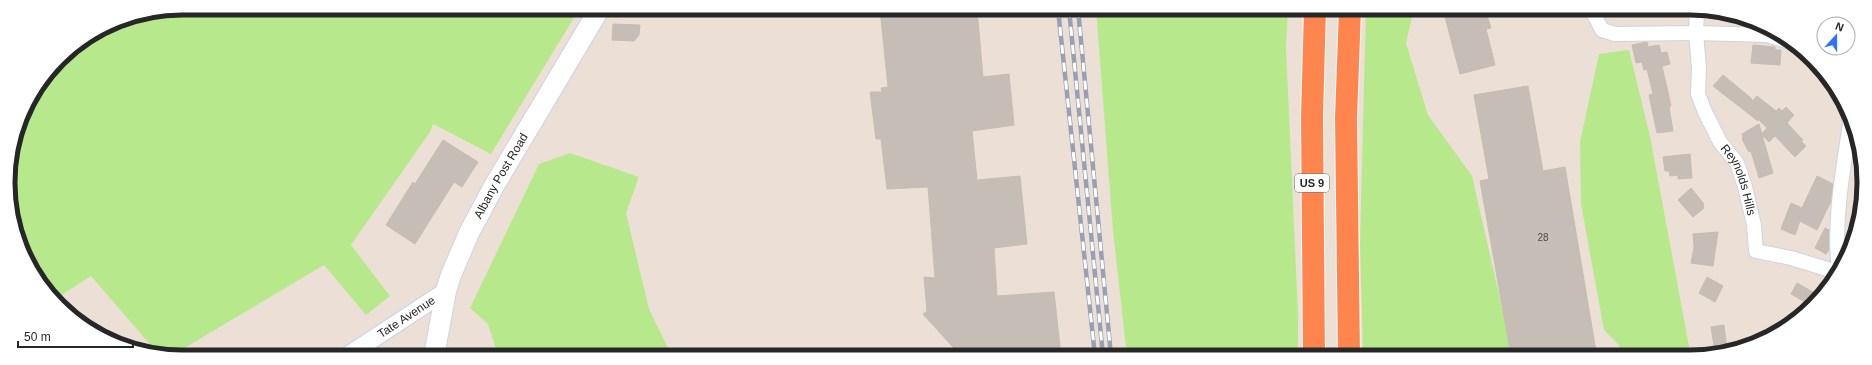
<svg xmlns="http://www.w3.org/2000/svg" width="1872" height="365" viewBox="0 0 1872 365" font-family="Helvetica,sans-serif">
  <rect width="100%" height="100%" fill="#ece0d6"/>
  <g fill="#b7e98c">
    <path d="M183,8H580L491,154L433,124L430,132L351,245L390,296L366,315L324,265L171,356H160L91,276L54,300L51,297L17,239L8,171L21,116L59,59L116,21Z"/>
    <path d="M1096,9H1288L1286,47L1298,314V356H1127L1113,231Z"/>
    <path d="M1366,9H1414L1406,43L1428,115L1472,176L1513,356H1363L1360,242Z"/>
    <path d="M1629,50L1650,136L1691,357H1625L1618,344L1604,330L1581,204L1580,142L1599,54Z"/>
    <path d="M570,153L639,177L626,213L649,309L672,356H498L488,324L470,308L539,164Z"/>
  </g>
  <g fill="#c6bdb6" stroke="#c7bcb0">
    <path d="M880,9H977L983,77L1009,74L1014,125L972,131L977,180L1020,176L1027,244L994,248L997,296L1054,292L1061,356H961L923,314L927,311L924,277L935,278L928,187L887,189L881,139H876L870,92H882L881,88L888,87Z"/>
    <path d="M1443,9H1480L1481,13L1486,12L1491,28L1486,29L1495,65L1460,74Z"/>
    <path d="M613,24L640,25L639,35L634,41L612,40Z"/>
    <path d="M1647,42L1648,47L1659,45L1661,53L1667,52L1670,64L1662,66L1671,106L1669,107L1673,131L1657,133L1649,95L1653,94L1647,69L1644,70L1642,62L1636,63L1632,45Z"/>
    <path d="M1753,45L1775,47V50H1781L1780,65L1751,63Z"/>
    <path d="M1723,75L1751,98L1752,101L1757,96L1776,111L1779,108L1782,111L1786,107L1794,115L1787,123L1803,140L1801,141L1806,146L1795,157L1775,136L1769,142L1762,135L1773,173L1759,178L1751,151L1749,152L1742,139L1743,138L1742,134L1759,124L1762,134L1767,128L1757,118L1758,121L1713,86Z"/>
    <path d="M1528,86L1543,171L1565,167L1597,357H1556V353L1536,356H1511L1480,181L1489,179L1474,95Z"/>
    <path d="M443,140L478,162L462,187L454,182L415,244L386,225L413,182L415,184Z"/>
    <path d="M1690,154L1692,178L1678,179V175L1670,176L1669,171H1665L1663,157Z"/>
    <path d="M1817,176L1833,184L1831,201L1817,230L1800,221L1795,235L1781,229L1791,203L1802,208Z"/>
    <path d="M1691,188L1704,204L1703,205L1704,208L1693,217L1678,200Z"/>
    <path d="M1825,228L1829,230V249L1826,254L1815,248Z"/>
    <path d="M1718,232L1713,266L1691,263L1694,247L1693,234Z"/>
    <path d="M1707,277L1723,286L1715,302L1699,293Z"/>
    <path d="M1797,283L1818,295L1812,306L1791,294Z"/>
    <path d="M1724,325L1727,350L1715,352L1711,327Z"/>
  </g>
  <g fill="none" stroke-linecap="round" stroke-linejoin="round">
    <g stroke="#cbd3e2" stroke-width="16">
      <g id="minor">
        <path d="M1591,9L1602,30L1615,34L1696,33L1697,9"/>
        <path id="s1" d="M1787,41L1767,35L1696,33L1699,68L1698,94L1705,112L1720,142L1737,163L1745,187L1754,225L1756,251L1791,258L1837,272"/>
        <path d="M1839,269C1833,224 1843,169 1850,124L1849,118"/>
      </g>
    </g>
    <g stroke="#cbd3e2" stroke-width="19">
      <g id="tertiary">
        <path id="s2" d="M347,356L446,291"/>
      </g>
    </g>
    <g stroke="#cbd3e2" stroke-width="22">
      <g id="secondary">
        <path id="s3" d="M434,356L446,291L451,275L469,233L494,186L600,8"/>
      </g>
    </g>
    <g stroke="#fff" stroke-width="24">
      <g id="motorway">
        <path d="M1314,356L1312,117L1315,9"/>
        <path d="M1349,356L1346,118L1350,9"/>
      </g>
    </g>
    <use href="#minor" stroke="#fff" stroke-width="14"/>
    <use href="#tertiary" stroke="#fff" stroke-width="17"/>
    <use href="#secondary" stroke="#fff" stroke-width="20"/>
    <use href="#motorway" stroke="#ff854e" stroke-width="22"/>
    <g stroke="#99a0b4" stroke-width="4.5">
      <g id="rail">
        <path d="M1058,9L1095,356"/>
        <path d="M1069,9L1103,356"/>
        <path d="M1078,9L1111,356"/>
      </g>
    </g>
    <use href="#rail" stroke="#fff" stroke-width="3" stroke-dasharray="9" stroke-linecap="butt"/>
  </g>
  <g text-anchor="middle" stroke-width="4" stroke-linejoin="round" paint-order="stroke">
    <g font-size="10" fill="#4f4c4b">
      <text x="1543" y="241">28</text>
    </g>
    <rect fill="#fff" stroke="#686868" stroke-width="1" x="1295" y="174" width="34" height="18" rx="3"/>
    <g font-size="11" font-weight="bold" fill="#272727">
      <text x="1312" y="187">US 9</text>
    </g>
    <g font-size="12" fill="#272727" stroke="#fff">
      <text dy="4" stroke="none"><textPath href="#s3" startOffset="194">Albany Post Road</textPath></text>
      <text dy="4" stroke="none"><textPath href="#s1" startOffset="249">Reynolds Hills</textPath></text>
      <text dy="4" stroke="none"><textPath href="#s2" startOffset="71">Tate Avenue</textPath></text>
    </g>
  </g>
  <path d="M0 0H1872V365H0ZM182 15H1690A167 167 0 0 1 1857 182V183A167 167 0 0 1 1690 350H182A167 167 0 0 1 15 183V182A167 167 0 0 1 182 15Z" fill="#fff" fill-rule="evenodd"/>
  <path fill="none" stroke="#272727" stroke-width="5" d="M182 15H1690A167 167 0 0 1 1857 182V183A167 167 0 0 1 1690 350H182A167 167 0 0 1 15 183V182A167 167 0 0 1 182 15Z"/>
  <g transform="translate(1836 36) rotate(21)"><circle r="19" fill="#ffffff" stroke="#a9a9a9"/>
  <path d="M0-3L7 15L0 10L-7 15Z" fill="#3070ff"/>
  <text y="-6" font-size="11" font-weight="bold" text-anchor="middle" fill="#272727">N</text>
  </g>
  <path d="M18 341v6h115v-6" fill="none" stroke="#272727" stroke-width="2"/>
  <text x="24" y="341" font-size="12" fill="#272727" stroke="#ffffff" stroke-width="3" paint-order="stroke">50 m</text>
</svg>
